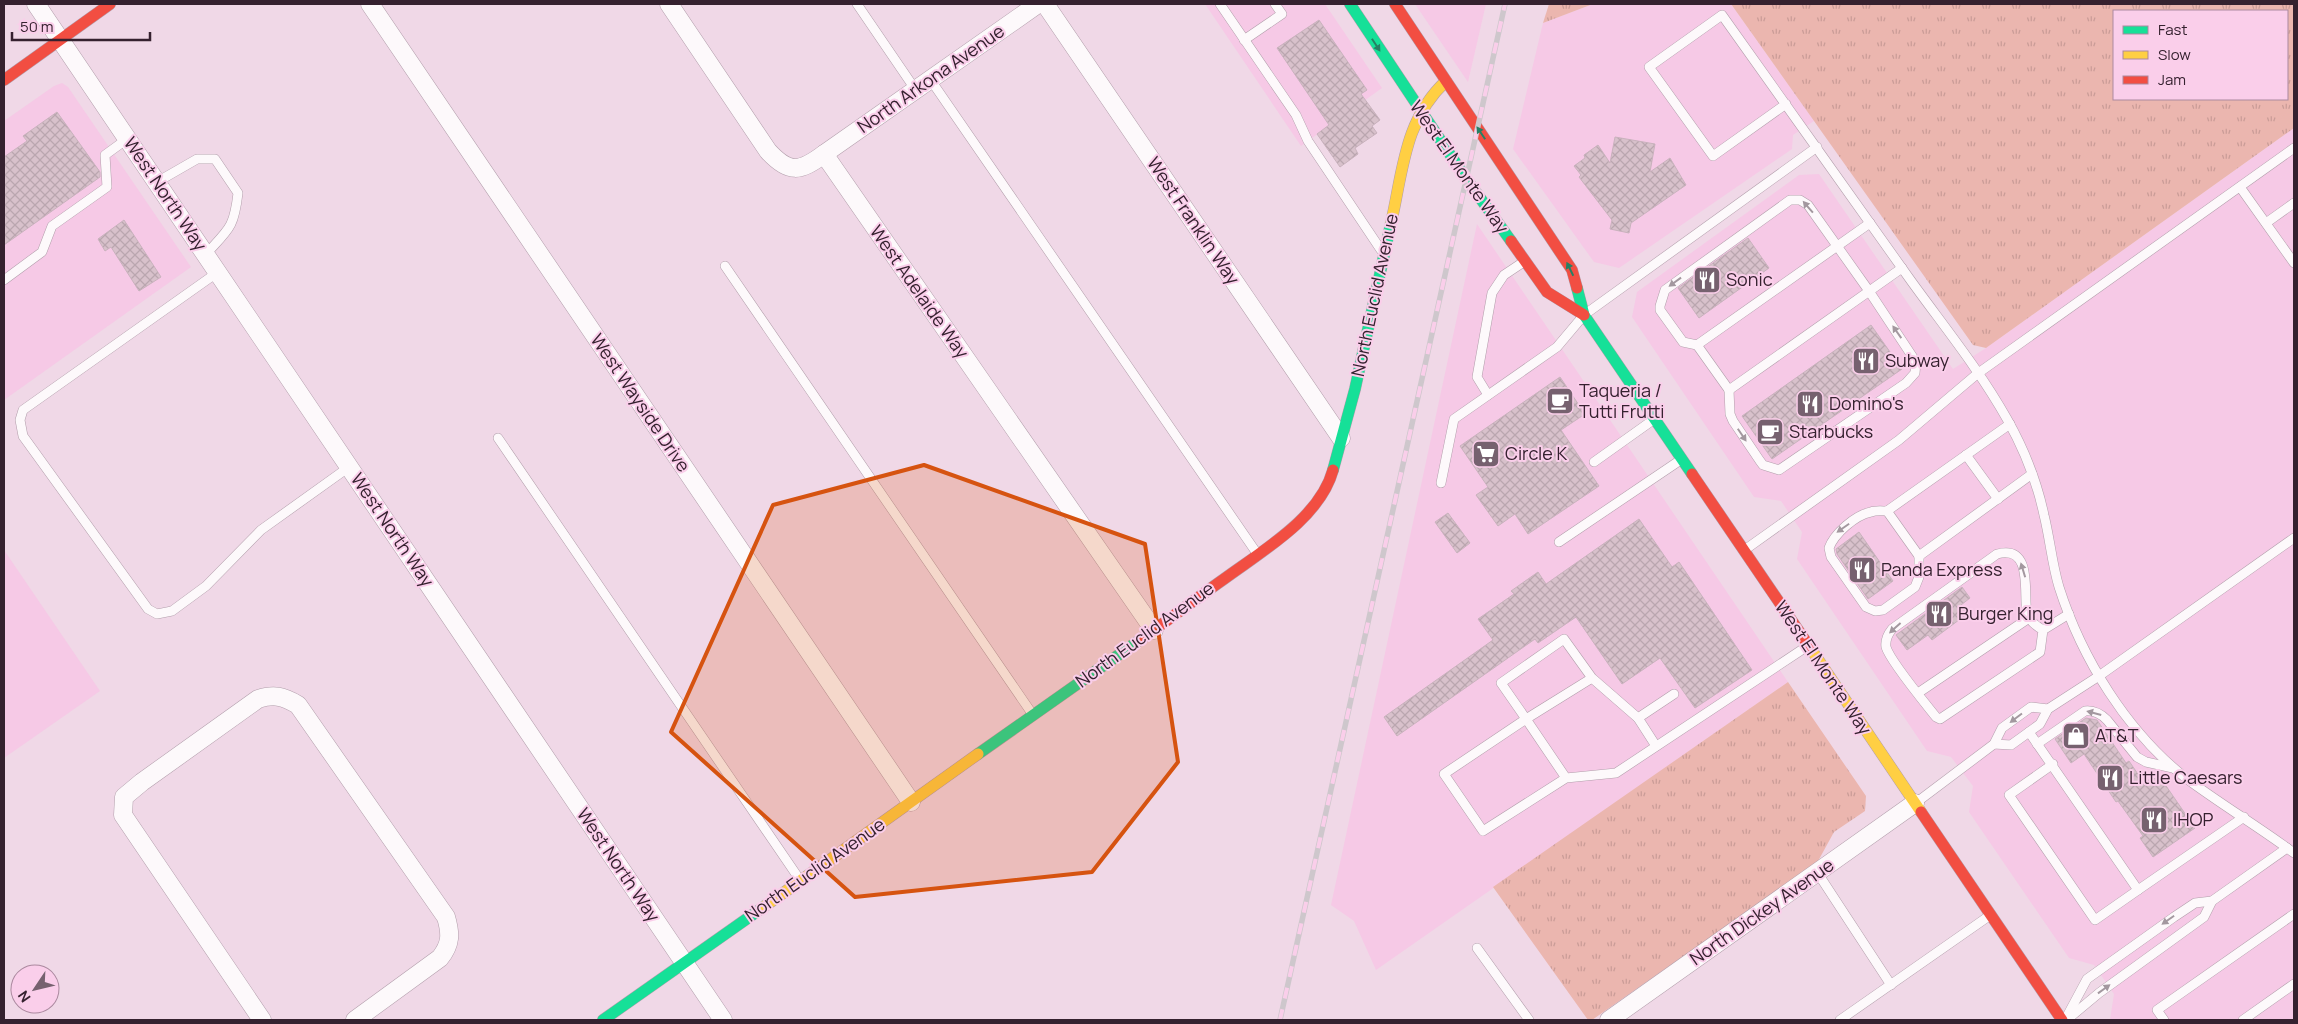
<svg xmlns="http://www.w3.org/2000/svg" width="2298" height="1024" viewBox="0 0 2298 1024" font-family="Manrope,sans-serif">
  <defs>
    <pattern id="grass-tufts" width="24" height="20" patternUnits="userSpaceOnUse" patternTransform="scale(1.25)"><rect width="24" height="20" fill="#ebb6af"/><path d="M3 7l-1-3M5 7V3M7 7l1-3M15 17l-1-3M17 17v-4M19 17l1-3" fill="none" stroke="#ca9c97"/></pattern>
    <pattern id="building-cross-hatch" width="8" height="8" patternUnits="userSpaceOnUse" patternTransform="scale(1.25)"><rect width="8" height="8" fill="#d8c1cb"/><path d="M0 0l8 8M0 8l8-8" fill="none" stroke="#baa6af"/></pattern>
  </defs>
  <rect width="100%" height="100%" fill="#f0d8e7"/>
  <g fill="#f6c9e6">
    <path d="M1205,4H1325L1382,88L1301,146Z"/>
    <path d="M1415,4H1486L1468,82Z"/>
    <path d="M1593,4H1731L1814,121L1793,135L1792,149L1619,268L1594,262L1513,149L1543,23Z"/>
    <path d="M62,83L68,87L191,267L4,400V121L54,86Z"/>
    <path d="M2294,128V1020H2110L2114,994L2094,965L2069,958L1969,812L1973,786L1951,757L1927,751L1797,559L1802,532L1781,501L1754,497L1632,317L1637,292L1799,175L1819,174L1953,369L1986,348Z"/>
    <path d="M1477,224L1788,682L1376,970L1354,921L1331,905Z"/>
    <path d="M4,550L100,691L4,758Z"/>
  </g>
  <g fill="url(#grass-tufts)" fill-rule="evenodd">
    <path d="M1549,4H1593L1543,23Z"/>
    <path d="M1731,4H2294V128L1986,348L1973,345ZM2114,11H2287V99H2114Z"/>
    <path d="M1788,682L1866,796L1865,811L1834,832L1817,863L1592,1020H1588L1493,887Z"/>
  </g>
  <g fill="url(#building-cross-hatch)" stroke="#c9b2bd">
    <path d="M1319,20L1367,90L1361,94L1380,120L1372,126L1377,133L1355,148L1358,154L1340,167L1317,134L1329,125L1277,48Z"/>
    <path d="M57,112L100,172V177L4,245V157L27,141L23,136Z"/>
    <path d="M1615,137L1655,144L1650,172L1670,158L1686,185L1631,223L1629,233L1610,229L1612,220L1579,177L1581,175L1574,166L1585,158L1584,155L1598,145L1610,163Z"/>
    <path d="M124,220L161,277L139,291L111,247L105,251L98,239Z"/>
    <path d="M1748,238L1769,268L1699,318L1678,288Z"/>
    <path d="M1871,325L1902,369L1772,459L1742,416Z"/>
    <path d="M1560,377L1585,414L1561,430L1599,486L1528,534L1515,514L1498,526L1476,495L1488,487L1460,446Z"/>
    <path d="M1448,513L1470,543L1457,553L1435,522Z"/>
    <path d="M1639,519L1672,567L1679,562L1752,670L1695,708L1660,658L1622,684L1576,617L1538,643L1535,639L1397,736L1384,717L1493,640L1478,619L1514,594L1511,591L1538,572L1546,584Z"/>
    <path d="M1859,532L1893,581L1868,599L1837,554L1836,549Z"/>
    <path d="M1962,587L1970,598L1961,605L1967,614L1932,640L1928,635L1907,650L1896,635Z"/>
    <path d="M2086,718L2097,720L2126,763L2129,761L2144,783L2152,778L2162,780L2195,828L2153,857L2140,838L2143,836L2118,801L2116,802L2084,754L2071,763L2055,739Z"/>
  </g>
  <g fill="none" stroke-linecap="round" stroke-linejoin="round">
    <g stroke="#b29eab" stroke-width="10">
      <g id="lane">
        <path d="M857,4L915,89"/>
        <path d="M1220,4L1296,115L1308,141L1381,250"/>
        <path d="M1244,40L1282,14L1275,4"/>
        <path d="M930,79L1256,552"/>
        <path d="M1786,104L1713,156L1649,67L1722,15C1784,103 1847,190 1909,278C1942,324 1979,369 2007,419C2024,449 2037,482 2044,515C2050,539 2052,564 2059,587C2082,659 2127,732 2187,779C2222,805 2259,827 2294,853"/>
        <path d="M157,182L197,159H215L238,193C234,228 229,229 206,254"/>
        <path d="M2240,187L2294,263"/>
        <path d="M1870,223L1697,345L1729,390L1902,268"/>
        <path d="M2266,223L2294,203"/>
        <path d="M725,266L1033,715"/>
        <path d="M218,272L23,410L20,420L23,436L148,609L157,614L172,611L206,586L261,530L349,467"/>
        <path d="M4,280L42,252L52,226L107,187L105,155L127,139"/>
        <path d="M1697,345L1683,342L1660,310V306L1665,290L1790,200H1800L1808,205L1869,291L1916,362L1915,373L1906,383L1779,470L1763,465L1760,461L1733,421L1730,414L1729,390"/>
        <path d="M1488,395L1477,377L1492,293L1504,275L1522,263"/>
        <path d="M2010,424L1887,511L1919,556L2032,474"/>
        <path d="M498,438L800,880"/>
        <path d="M1966,455L1998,499"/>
        <path d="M1594,462L1653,420"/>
        <path d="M1441,483L1454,419L1557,347L1584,315L1817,147"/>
        <path d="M1887,511C1882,511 1876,510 1871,512C1855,515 1834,534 1829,548L1831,557L1866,607L1875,611L1883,610L1915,587L1919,577V556"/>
        <path d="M1559,542L1679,461"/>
        <path d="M1746,549L1899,440L1977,374L2294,148"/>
        <path d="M2043,630C2036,626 2029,621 2027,613C2023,595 2034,544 1997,554L1892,629C1888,634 1885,640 1886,647C1890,661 1925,703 1936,717L1940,719L2040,652L2043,630L2069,614"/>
        <path d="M1592,678L1564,639L1501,683L1526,719L1592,678L1638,718"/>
        <path d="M1918,693L2029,618"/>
        <path d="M2029,732L2138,890L2244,817"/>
        <path d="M1994,744L2011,745L2040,724L2048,709L2099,676L2294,538"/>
        <path d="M2037,744L2085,711C2094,710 2101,714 2107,720L2137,757L2146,762L2173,768"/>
        <path d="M1656,746L1638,718L1674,694"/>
        <path d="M2053,764L2009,795L2095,920L2138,890"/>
        <path d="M1566,778L1526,719L1444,774L1483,831L1566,778L1616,773L1806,647"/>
        <path d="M1917,802L1994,744L2002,728L2031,707L2048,709"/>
        <path d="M1817,872L1891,985"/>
        <path d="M1477,948L1529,1020"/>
        <path d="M2069,1018L2099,993L2204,917L2212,901"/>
        <path d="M1840,1020L1989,916"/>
        <path d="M2065,1020L2087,979L2174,917L2195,903L2212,901L2287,848"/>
        <path d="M2164,1020L2157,1010L2294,914"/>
        <path d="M2243,1020L2294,984"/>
      </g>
    </g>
    <g stroke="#b29eab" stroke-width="19">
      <g id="street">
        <path d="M36,4L723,1020"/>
        <path d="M370,4L911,802"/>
        <path d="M669,4L768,151C789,174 800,172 824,154L1154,630"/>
        <path d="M1045,4L1341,438"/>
        <path d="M824,154L1038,4"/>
        <path d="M262,1020L123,815L124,797L142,782L258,699C274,694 283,696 298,705L446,917C451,934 451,944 440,958L355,1020"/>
        <path d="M1609,1020L1915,803"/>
      </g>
    </g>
    <g stroke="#b29eab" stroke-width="12">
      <g id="fast">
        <path d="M1350,4L1465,177L1511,241"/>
        <path d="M1577,288L1584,315L1692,474"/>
        <path d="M1333,470L1355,389L1391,223"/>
        <path d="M978,754L1144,637"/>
        <path d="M603,1020L765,906"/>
      </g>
    </g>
    <g stroke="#b29eab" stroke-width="12">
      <g id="slow">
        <path d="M1391,223C1403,171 1404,120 1446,81"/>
        <path d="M1811,649L1921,812"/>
        <path d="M765,906L978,754"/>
      </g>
    </g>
    <g stroke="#b29eab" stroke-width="12">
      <g id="jam">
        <path d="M1395,4L1572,270L1577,288"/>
        <path d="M4,80L110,4"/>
        <path d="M1511,241L1547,292L1584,315"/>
        <path d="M1692,474L1811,649"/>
        <path d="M1144,637C1171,618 1197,598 1224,579C1262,551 1320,518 1333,470"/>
        <path d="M1921,812L2062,1020"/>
      </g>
    </g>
    <use href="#lane" stroke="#fdf9fb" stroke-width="9"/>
    <use href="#street" stroke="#fdf9fb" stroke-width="18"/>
    <use href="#fast" stroke="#16e098" stroke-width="11"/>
    <use href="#slow" stroke="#ffcf43" stroke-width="11"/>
    <use href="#jam" stroke="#f24e42" stroke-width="11"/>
    <g stroke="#cec7cc" stroke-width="5.5">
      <path id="rail" d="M1280,1020L1505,4"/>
    </g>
    <use href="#rail" stroke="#faceea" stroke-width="4" stroke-dasharray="11" stroke-linecap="butt"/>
  </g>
  <defs><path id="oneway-solid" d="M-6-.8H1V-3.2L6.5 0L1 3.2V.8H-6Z" transform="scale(1.25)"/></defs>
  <g fill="#268064">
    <use href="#oneway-solid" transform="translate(1376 45) rotate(57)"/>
    <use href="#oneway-solid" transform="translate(1481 133) rotate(-124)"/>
    <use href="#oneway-solid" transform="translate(1570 269) rotate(-116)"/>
  </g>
  <g fill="#a3989f">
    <use href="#oneway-solid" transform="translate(1808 207) rotate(-131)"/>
    <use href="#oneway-solid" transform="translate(1675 282) rotate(144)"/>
    <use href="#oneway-solid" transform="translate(1897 332) rotate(-125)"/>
    <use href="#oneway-solid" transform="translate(1742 435) rotate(56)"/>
    <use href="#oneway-solid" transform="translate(1843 528) rotate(145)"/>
    <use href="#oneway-solid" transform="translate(2023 570) rotate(-107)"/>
    <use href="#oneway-solid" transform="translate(1895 628) rotate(138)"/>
    <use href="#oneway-solid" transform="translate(2094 713) rotate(-165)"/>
    <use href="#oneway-solid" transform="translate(2016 718) rotate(143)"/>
    <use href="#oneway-solid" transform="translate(2168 920) rotate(145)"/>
    <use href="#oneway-solid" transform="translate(2104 989) rotate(-36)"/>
  </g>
  <path fill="#d65310" fill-opacity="0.2" stroke="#d65310" stroke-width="4" stroke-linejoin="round" d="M924,465L1145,544L1178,762L1092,872L855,897L671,732L773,505Z"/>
  <defs>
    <g id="restaurant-square" transform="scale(1.4375)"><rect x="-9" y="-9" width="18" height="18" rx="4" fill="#76616f" stroke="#faceea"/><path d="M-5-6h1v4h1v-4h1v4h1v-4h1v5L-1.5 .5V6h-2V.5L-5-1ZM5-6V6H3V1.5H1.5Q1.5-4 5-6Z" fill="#fff"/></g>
    <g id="cafe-square" transform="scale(1.4375)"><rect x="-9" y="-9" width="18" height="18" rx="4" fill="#76616f" stroke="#faceea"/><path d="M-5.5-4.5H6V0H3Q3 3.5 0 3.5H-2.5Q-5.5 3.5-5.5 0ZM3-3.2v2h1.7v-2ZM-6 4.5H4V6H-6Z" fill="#fff"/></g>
    <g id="supermarket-square" transform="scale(1.4375)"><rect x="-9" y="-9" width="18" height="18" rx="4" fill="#76616f" stroke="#faceea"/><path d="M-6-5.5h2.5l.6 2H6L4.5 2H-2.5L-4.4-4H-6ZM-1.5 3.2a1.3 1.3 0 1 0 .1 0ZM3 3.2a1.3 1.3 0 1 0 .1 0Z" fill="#fff"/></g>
    <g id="shop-square" transform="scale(1.4375)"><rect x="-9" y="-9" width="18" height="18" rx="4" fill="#76616f" stroke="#faceea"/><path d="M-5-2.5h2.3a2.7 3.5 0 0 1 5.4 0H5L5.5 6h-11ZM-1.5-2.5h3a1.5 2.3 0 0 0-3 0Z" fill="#fff"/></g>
  </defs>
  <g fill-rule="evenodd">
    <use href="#restaurant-square" x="1707" y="280"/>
    <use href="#restaurant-square" x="1866" y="361"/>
    <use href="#cafe-square" x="1560" y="401"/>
    <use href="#restaurant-square" x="1810" y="404"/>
    <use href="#cafe-square" x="1770" y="432"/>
    <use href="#supermarket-square" x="1486" y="454"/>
    <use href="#restaurant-square" x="1862" y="570"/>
    <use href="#restaurant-square" x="1939" y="614"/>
    <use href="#shop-square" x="2076" y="736"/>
    <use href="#restaurant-square" x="2110" y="778"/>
    <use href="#restaurant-square" x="2154" y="820"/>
  </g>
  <g text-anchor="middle" stroke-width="4" stroke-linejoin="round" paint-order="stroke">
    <g font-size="18" fill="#35212f" stroke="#faceea">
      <text transform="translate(931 79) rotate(-35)" y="6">North Arkona Avenue</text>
      <text transform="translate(1459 167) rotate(55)" y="6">West El Monte Way</text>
      <text transform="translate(165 194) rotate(56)" y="6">West North Way</text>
      <text transform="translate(1193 221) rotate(56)" y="6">West Franklin Way</text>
      <text transform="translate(919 292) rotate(55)" y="6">West Adelaide Way</text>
      <text transform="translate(1375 295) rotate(-78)" y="6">North Euclid Avenue</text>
      <text transform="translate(640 403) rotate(56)" y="6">West Wayside Drive</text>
      <text transform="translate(392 530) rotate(56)" y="6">West North Way</text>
      <text transform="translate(1145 635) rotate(-36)" y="6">North Euclid Avenue</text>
      <text transform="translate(1823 668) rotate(56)" y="6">West El Monte Way</text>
      <text transform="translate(618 865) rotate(56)" y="6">West North Way</text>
      <text transform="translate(815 870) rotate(-35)" y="6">North Euclid Avenue</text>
      <text transform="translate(1762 912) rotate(-35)" y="6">North Dickey Avenue</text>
    </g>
    <g font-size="18" fill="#35212f" stroke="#faceea" text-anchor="start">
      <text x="1726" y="286">Sonic</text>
      <text x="1885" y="367">Subway</text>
      <text x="1579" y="397">Taqueria /<tspan x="1579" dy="21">Tutti Frutti</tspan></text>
      <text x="1829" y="410">Domino's</text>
      <text x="1789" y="438">Starbucks</text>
      <text x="1505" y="460">Circle K</text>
      <text x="1881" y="576">Panda Express</text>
      <text x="1958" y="620">Burger King</text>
      <text x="2095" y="742">AT&amp;T</text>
      <text x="2129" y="784">Little Caesars</text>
      <text x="2173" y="826">IHOP</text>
    </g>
  </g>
  <rect width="2298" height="1024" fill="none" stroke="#35212f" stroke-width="10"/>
  <rect x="2113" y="10" width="175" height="90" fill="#faceea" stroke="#ab899f"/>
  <rect x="2123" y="26" width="25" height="8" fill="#16e098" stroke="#ab899f"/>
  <text x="2158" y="35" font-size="15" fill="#35212f">Fast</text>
  <rect x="2123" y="51" width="25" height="8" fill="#ffcf43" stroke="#ab899f"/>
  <text x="2158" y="60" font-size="15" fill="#35212f">Slow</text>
  <rect x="2123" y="76" width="25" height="8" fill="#f24e42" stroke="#ab899f"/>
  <text x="2158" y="85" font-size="15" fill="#35212f">Jam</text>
  <g transform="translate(35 989) rotate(235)"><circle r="24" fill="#faceea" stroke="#ab899f"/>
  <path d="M0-4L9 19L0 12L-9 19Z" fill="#76616f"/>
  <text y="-8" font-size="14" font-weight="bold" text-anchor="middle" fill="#35212f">N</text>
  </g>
  <path d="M12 32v8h138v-8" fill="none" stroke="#35212f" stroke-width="2.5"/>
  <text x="20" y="32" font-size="15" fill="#35212f" stroke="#faceea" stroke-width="4" paint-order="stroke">50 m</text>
</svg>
